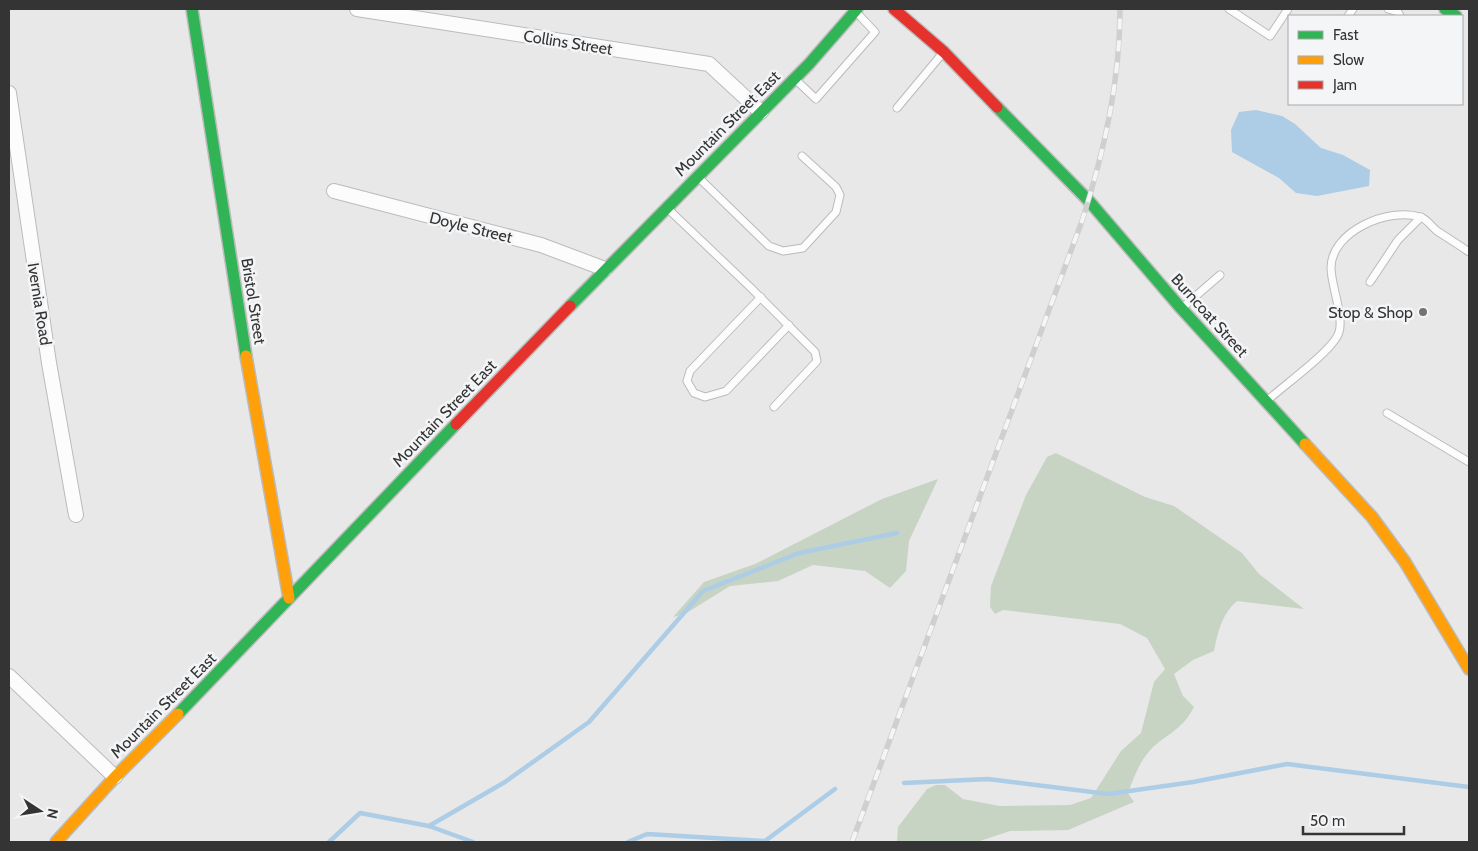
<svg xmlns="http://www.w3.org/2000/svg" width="1478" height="851" viewBox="0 0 1478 851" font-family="Cabin,sans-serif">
  <rect width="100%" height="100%" fill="#e8e8e8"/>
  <g fill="#c7d4c4">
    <path d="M1056,453L1145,497L1174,506L1242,553L1259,574L1304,609L1237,601C1222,614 1218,631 1214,651L1193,660L1174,674L1183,696L1194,707C1180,734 1163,734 1147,754C1138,765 1133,780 1128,793L1134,802L1068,830L1010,831L977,842L897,841L898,827L927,789L936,785H945L963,799L1000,806L1070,805L1091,798L1121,751L1141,733L1154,682L1165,669L1147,638L1120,624L1003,610L995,614L990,607L991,586L1026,495L1047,457Z"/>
    <path d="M938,479L909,541L906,571L890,588L865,571L813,565L778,581L730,586L685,614L673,617L704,582L755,564L882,499Z"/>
  </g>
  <path fill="#adcce5" d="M1256,110L1282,116L1295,124L1321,148L1343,155L1370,170L1369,186L1317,196L1296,193L1279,178L1232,152L1231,130L1239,112Z"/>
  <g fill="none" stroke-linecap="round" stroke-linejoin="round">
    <g stroke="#adcce5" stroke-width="4.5">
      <path d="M904,783L988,779L1108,794L1193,782L1287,764L1469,787"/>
      <path d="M429,826L505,782L589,722L703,591L799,553L897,533"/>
      <path d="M329,842L360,813L429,826L473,842"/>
      <path d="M628,842L647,834L765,841L835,789"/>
    </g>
    <g stroke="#bbb" stroke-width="9">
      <g id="lane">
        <path d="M1229,9L1270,36L1288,9"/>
        <path d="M1388,9L1398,12L1400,16"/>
        <path d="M1348,16L1353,9"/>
        <path d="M795,79L816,99L875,32L857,13"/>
        <path d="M897,108L942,54"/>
        <path d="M697,176L769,246L783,251L803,248L836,212L840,195L836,187L802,156"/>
        <path d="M666,207L750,287L815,352L817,361L774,407"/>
        <path d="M1370,282L1398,240L1421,217"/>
        <path d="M761,297L690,371L687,381L694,393L705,397L726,391L789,325"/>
        <path d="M1182,308L1220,275"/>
        <path d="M1268,400C1284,385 1334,350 1339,332C1344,316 1331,285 1331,268C1331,231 1389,207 1420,217C1426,218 1432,227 1437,231C1448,238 1459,245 1469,252"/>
        <path d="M1387,413L1469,462"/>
      </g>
    </g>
    <g stroke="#bbb" stroke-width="16">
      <g id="street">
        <path d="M357,9L709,64L761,112"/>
        <path d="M9,93L49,363L76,515"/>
        <path d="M334,191L541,245L605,269"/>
        <path d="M9,676L115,777"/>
      </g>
    </g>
    <g stroke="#bbb" stroke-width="14">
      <g id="fast">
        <path d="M192,9L246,356"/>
        <path d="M1445,9L1456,16"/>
        <path d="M997,107L1089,201L1179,306L1305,444"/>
        <path d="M570,306L809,64L857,9"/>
        <path d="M178,714L456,424"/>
      </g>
    </g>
    <g stroke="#bbb" stroke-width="14">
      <g id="slow">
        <path d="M246,356L289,598"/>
        <path d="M1305,444L1372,517L1405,562L1469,669"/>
        <path d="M56,842L115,777L178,714"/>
      </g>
    </g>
    <g stroke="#bbb" stroke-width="14">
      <g id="jam">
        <path d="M894,9L944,52L997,107"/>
        <path d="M456,424L570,306"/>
      </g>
    </g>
    <use href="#lane" stroke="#fcfcfc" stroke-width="7"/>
    <use href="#street" stroke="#fcfcfc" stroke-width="14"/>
    <use href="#fast" stroke="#30b455" stroke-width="11"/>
    <use href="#slow" stroke="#ff9f0a" stroke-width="11"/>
    <use href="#jam" stroke="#e5322d" stroke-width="11"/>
    <g stroke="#cecfcf" stroke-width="5.5">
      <path id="rail" d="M852,842L1082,221C1104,152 1120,82 1120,9"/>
    </g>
    <use href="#rail" stroke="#f4f5f7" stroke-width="4" stroke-dasharray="11" stroke-linecap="butt"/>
  </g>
  <circle fill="#737373" stroke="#f4f5f7" stroke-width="2" cx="1423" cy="312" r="5"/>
  <g text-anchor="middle" stroke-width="5" stroke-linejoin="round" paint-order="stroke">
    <g font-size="16" fill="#343434" stroke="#f4f5f7">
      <text transform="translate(568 42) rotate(9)" y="6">Collins Street</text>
      <text transform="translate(727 123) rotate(-45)" y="6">Mountain Street East</text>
      <text transform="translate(471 227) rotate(14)" y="6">Doyle Street</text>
      <text transform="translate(254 301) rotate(81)" y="6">Bristol Street</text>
      <text transform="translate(40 304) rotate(81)" y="6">Ivernia Road</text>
      <text transform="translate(1210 315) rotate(48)" y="6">Burncoat Street</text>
      <text transform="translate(444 413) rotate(-46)" y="6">Mountain Street East</text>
      <text transform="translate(163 705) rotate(-45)" y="6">Mountain Street East</text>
    </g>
    <g font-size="16" fill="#343434" stroke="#f4f5f7" text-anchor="end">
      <text x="1413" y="318">Stop &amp; Shop</text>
    </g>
  </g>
  <rect width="1478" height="851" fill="none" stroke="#343434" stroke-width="20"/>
  <rect x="1288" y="15" width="175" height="90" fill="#f4f5f7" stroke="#a7a8a9"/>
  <rect x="1298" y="31" width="25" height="8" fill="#30b455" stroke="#a7a8a9"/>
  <text x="1333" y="40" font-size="15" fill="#343434">Fast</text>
  <rect x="1298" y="56" width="25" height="8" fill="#ff9f0a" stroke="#a7a8a9"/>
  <text x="1333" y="65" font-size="15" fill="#343434">Slow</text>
  <rect x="1298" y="81" width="25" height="8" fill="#e5322d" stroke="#a7a8a9"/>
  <text x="1333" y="90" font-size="15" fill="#343434">Jam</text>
  <g transform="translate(40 811) rotate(102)" stroke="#f4f5f7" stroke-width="4" paint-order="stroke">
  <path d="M0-4L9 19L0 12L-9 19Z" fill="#343434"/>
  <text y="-8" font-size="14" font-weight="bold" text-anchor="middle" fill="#343434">N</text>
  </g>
  <path d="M1303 826v8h101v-8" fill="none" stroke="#343434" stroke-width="2.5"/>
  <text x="1310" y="826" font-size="15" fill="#343434" stroke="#f4f5f7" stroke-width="4" paint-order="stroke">50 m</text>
</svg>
